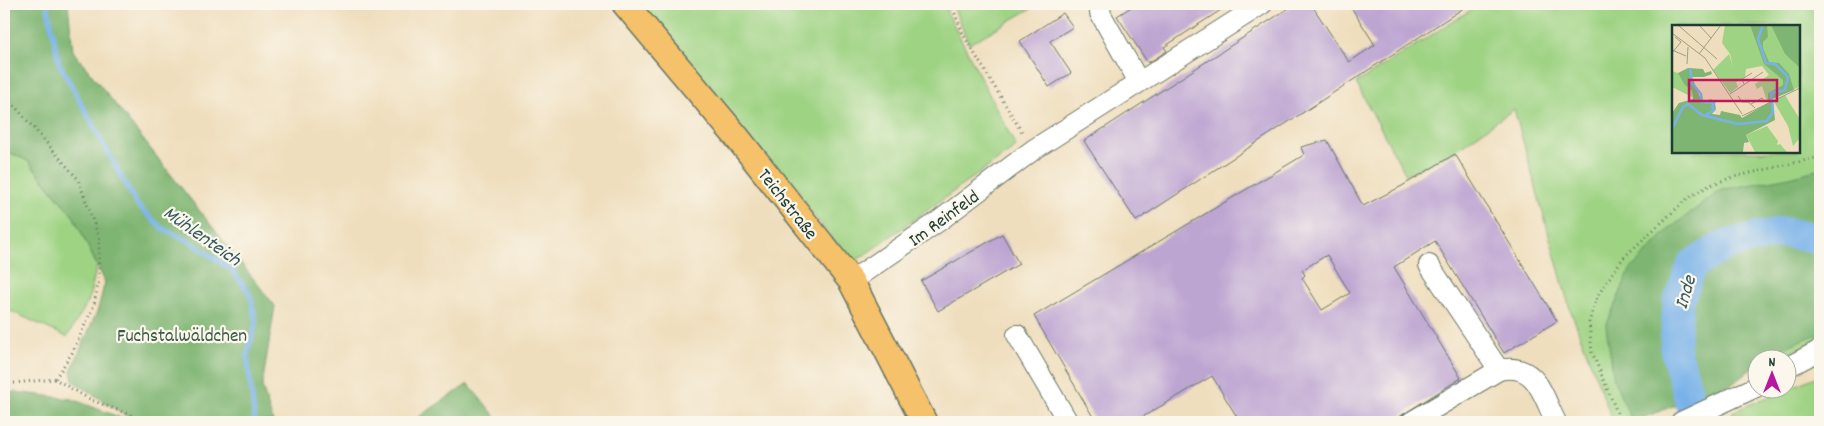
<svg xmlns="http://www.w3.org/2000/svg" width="1824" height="426" viewBox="0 0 1824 426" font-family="Dekko,sans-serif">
  <rect width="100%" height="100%" fill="#fbf7ec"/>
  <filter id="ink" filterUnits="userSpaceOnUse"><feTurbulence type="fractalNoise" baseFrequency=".02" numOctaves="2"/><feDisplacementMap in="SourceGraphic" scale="10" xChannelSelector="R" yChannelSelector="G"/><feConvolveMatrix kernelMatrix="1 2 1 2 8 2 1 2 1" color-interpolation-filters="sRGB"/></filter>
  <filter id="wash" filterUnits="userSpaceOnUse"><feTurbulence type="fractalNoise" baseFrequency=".0096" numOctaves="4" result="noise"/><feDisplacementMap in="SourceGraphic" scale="20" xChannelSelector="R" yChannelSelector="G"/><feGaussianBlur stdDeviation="1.12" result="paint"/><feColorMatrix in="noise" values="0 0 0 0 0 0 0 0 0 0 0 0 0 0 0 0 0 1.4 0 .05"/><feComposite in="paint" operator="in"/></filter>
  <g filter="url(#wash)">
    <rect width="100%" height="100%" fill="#efdebd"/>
    <g fill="#9fd384" stroke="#5f885c" fill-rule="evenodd">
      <path d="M639,4H943L1016,147L853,263Z"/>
      <path d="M952,4H1039L969,44Z"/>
      <path d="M1480,4H1820V340L1776,358H1756V367L1629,422H1613L1569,306L1514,109L1453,152L1406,175L1356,83ZM1673,26H1798V151H1673Z"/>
      <path d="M4,150L28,161L74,217L97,266L88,302L67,337L4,308Z"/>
      <path d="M1820,375V422H1734L1732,412Z"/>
    </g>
    <g fill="#7fb572" stroke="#4f7953">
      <path d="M4,4H68L73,51L275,306L262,386L273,422H135L73,381L71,371L98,309L105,282L74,217L28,161L4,150Z"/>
      <path d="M1820,169V333L1773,352L1764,358H1756V365L1735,382L1632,422L1614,380L1606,326L1630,270L1669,229L1721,190L1790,177Z"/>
      <path d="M468,384L500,422H411Z"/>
      <path d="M15,392L72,399L132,422H4V393Z"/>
    </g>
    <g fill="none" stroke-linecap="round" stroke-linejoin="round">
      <path stroke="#79b2e9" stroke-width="5" d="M47,4L59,63L137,205L163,229L189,241L232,270L250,294L256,322L247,355L255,422"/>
      <path stroke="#79b2e9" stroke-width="31" d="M1696,422L1675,348L1678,302L1692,265L1725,245L1781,232L1820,238"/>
    </g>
    <g id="blocks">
      <g fill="#bda5d2" fill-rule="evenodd">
        <path d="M1136,4H1230L1164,47L1167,51L1148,63L1117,16Z"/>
        <path d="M1295,4H1311L1349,62L1375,45L1349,4H1470L1136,221L1084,141Z"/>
        <path d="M1063,13L1073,27L1050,41L1071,73L1049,87L1020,41Z"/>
        <path d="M1327,140L1363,206L1402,186L1455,154L1557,321L1504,353L1435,241L1394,267L1461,378L1391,422H1240L1212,376L1134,422H1096L1034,316L1304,155L1301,147ZM1327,255L1350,293L1322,310L1302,278L1305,275L1302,270Z"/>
        <path d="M1002,234L1019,264L938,311L921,281Z"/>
      </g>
    </g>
  </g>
  <g filter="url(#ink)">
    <use href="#blocks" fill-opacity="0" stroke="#687564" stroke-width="1"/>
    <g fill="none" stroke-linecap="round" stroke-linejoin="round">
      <g stroke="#687564" stroke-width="22">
        <g id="minor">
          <path d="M1101,4L1100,13L1139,82"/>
          <path d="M1429,265L1499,370"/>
          <path d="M851,281L939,221L1033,150L1262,4"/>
          <path d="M1017,335L1068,422"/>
          <path d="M1786,368L1820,350"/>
          <path d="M1411,422L1499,370C1537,362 1542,395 1556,422"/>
          <path d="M1681,422L1756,387"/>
        </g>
      </g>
      <g stroke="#687564" stroke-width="28">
        <path id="major" d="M625,4L736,136L851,281L924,422"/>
      </g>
      <g stroke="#687564" stroke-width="3" stroke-dasharray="1 4" stroke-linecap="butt">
        <path d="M951,4L964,36L1023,134"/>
        <path d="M4,94L78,179L99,238V280L94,305L72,353L55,379"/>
        <path d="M4,384L55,379L91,400L133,416L142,422"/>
        <path d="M1621,422L1592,352L1589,322L1598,295L1623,258L1688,198L1710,185L1733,177L1820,157"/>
      </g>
      <use href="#minor" stroke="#fff" stroke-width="20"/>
      <use href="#major" stroke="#f5c16b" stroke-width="25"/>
    </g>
  </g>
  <g text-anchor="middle" stroke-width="4.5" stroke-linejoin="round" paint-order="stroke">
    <g font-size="19" fill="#1f3d34" stroke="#fbf7ec">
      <text transform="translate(789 203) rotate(52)" y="7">Teichstraße</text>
      <text transform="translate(943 217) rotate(-36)" y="7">Im Reinfeld</text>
    </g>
    <g font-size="19" fill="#395b44" stroke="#fbf7ec">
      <text x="182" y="341">Fuchstalwäldchen</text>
    </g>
    <g font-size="20" font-style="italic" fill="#365a61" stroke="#fbf7ec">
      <text transform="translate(203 235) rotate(35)" y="7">Mühlenteich</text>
      <text transform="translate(1684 292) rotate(-74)" y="7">Inde</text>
    </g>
  </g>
  <g transform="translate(1672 25)">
    <rect width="128" height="128" fill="#efdebd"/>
    <path d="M53,0H127V62L95,76L90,61L85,64L83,59L97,50L90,41L74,44L73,52L64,57L66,62L58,68L41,45L57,29L61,42L58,29L50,18ZM0,46L6,48L20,66V72L0,62ZM113,70L127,93V114L121,121L116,101L101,75ZM95,101L106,116L105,120L108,119L115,127H83L74,110Z" fill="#9fd384"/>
    <path d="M78,0H95L96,12L91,17V23L97,37L107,38L117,49L122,65L96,76V68L111,60V55L92,39ZM99,0H127V42L113,29ZM16,43L31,44L33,48L39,46L40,49L32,52H20L30,77L39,74L43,78L44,84L40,89L48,90L49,86L68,90L70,93L101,75L103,95L74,110L77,117L72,118L71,127H0V88L7,78L21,74L20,66L12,59L6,48Z" fill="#7fb572"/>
    <path fill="none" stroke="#79b2e9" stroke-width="2.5" d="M18,43L20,58L29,69L30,77L42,78L40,82L42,85L34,90M0,104L11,82L16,79L30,90L66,99L95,96L101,87L99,68L113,65L116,52L103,39L94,38L86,14L91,0"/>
    <path fill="none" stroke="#9c9e86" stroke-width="1" d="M6,0L45,34M27,0L39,13M0,8L33,33L70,89M0,25L14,31M0,28L9,17L3,12M27,29L49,0M15,39L16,22M72,59L70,54L80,48M58,69L91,47M66,71L70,77H76L83,83M79,79L90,73L93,77M70,91L128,63"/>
    <path fill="#c2185b" fill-opacity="0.15" stroke="#c2185b" stroke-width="2.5" d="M17,55H105V76H17Z"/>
    <rect width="128" height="128" fill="none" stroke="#1f3d34" stroke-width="2.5"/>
  </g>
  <rect width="1824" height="426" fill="none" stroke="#fbf7ec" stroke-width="20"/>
  <g transform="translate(1772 374)"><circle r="24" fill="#fbf7ec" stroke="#a3ada2"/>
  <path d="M0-4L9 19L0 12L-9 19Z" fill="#b5179e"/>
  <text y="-8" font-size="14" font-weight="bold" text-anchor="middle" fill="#1f3d34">N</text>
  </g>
</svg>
